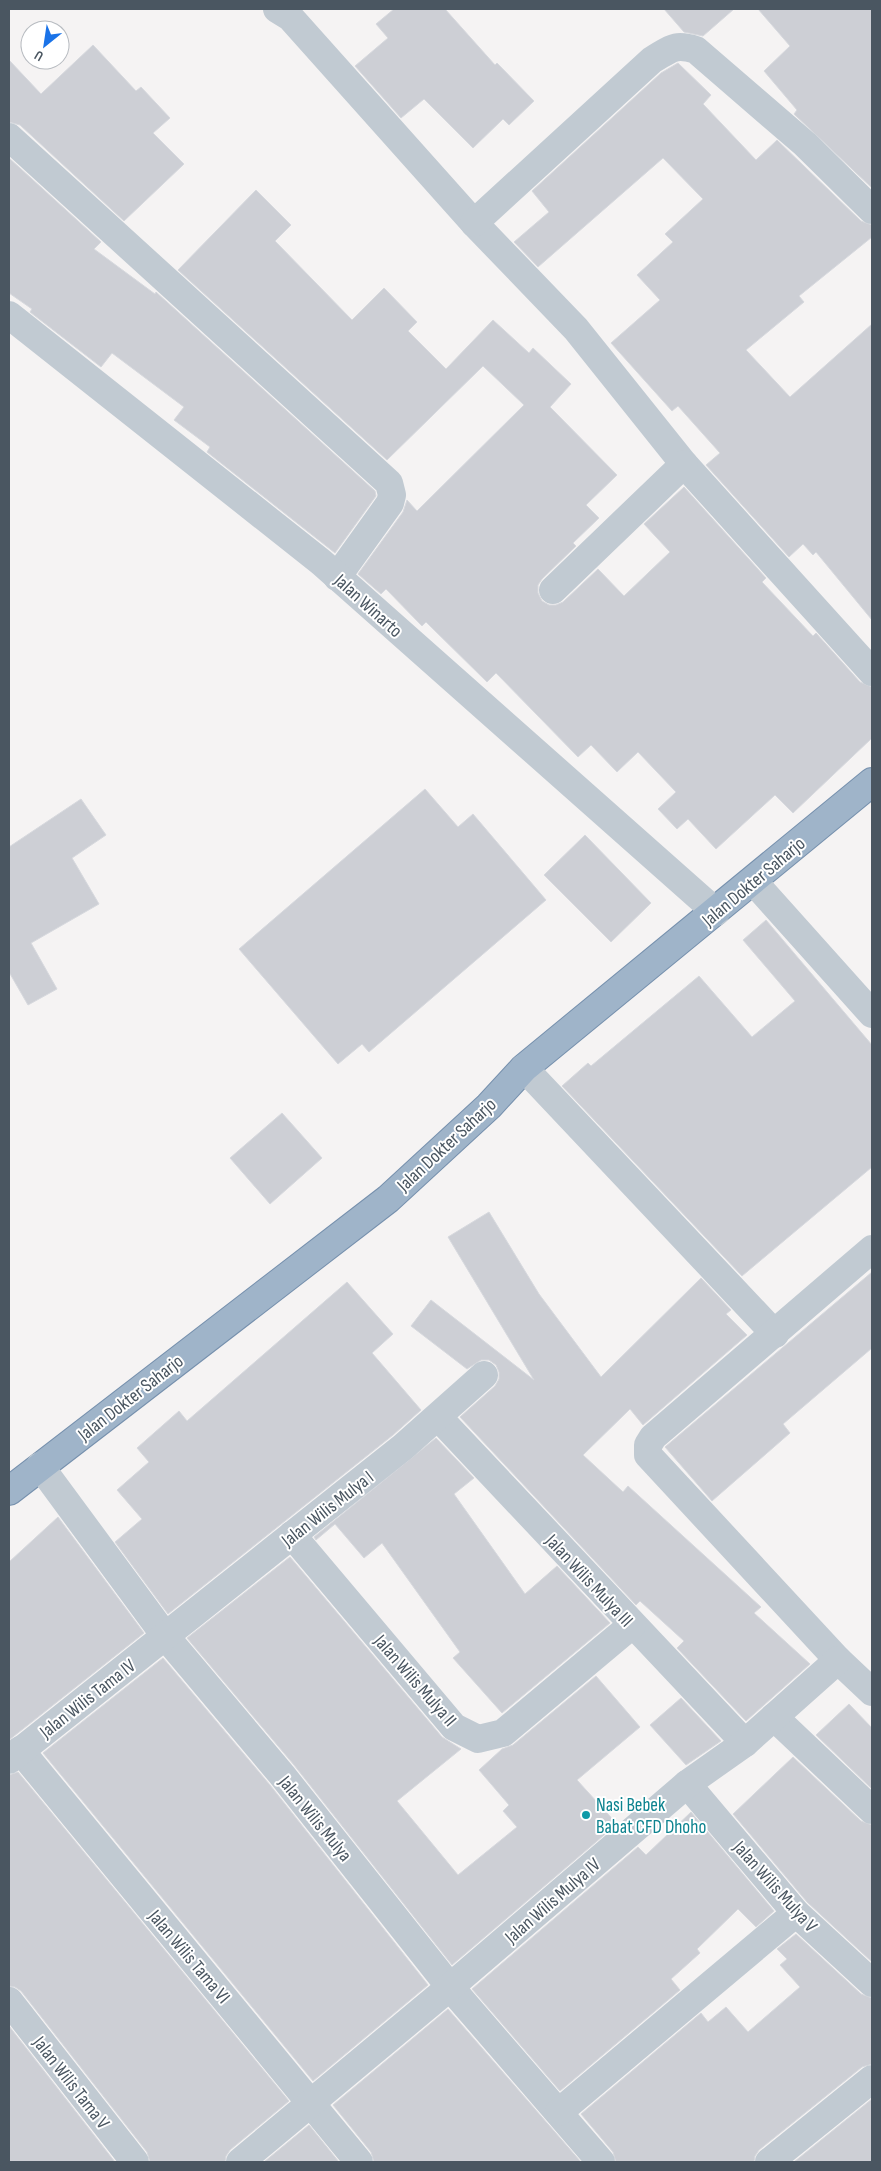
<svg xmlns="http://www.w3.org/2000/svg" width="881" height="2171" viewBox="0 0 881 2171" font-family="'Sofia Sans Condensed',sans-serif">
  <rect width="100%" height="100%" fill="#f5f3f3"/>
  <g fill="#cdcfd5" stroke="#d7d9de">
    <path d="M394,9H445L495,65L497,63L534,101L509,125L503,119L473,148L424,99L401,118L355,66L388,38L376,24Z"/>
    <path d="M664,9H734L703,36L684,32Z"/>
    <path d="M758,9H872V188L794,114L797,110L764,71L790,46Z"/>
    <path d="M93,45L136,91L141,87L170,118L153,133L184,164L124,221L20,125L9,122V60L41,94Z"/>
    <path d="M678,63L711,95L703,104L756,160L777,140L861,221L872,225V237L799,296L804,302L746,350L790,397L872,324V620L816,552L813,555L803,544L789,557L706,465L720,453L678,406L672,411L611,343L660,300L637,275L673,242L665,234L703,199L663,158L538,267L514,242L549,212L532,191L661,73Z"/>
    <path d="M9,158L101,242L94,249L155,294L156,292L375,491L376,496L335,553L207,452L210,447L174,420L184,407L112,353L101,367L30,312L32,309L9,293Z"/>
    <path d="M256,190L291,225L275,241L352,320L384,288L417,322L408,331L446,369L493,320L529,353L533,348L571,384L550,407L617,475L586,505L599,518L573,543L576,546L542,579L538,585V593L542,601L549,605H556L563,602L598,569L624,596L670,552L644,524L684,487L766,578L762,582L813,636L816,633L860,682L872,687V738L793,813L775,795L716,849L688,819L677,829L658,809L676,792L638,752L617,772L591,745L578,757L496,673L487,682L426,622L422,626L386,589L381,594L358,574L403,512L407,500L417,511L524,405L483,366L387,460L178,270Z"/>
    <path d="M425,789L458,827L473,814L546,900L369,1052L362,1044L338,1064L239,949Z"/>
    <path d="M81,799L106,835L72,858L99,904L31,943L57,989L28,1005L9,972V847Z"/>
    <path d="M585,835L651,903L611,942L544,875Z"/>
    <path d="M766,920L872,1045V1167L742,1276L562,1086L588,1063L591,1066L699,976L752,1037L795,1001L743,940Z"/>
    <path d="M282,1113L322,1158L270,1204L230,1158Z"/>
    <path d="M489,1212L539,1294L601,1377L701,1278L731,1310L726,1314L747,1335L643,1425L630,1409L583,1455L623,1492L628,1486L761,1607L754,1613L810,1664L746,1721L677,1648L684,1641L640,1601L636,1605L460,1417L495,1386L499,1379V1372L496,1365L489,1360H481L467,1369L411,1326L431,1300L534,1380L448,1237Z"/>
    <path d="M872,1272V1348L783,1424L790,1433L712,1501L665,1447Z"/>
    <path d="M347,1282L393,1334L372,1353L421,1410L393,1435L168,1614L115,1542L142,1519L117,1490L149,1462L137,1448L179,1411L187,1421Z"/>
    <path d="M436,1438L474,1478L454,1494L525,1594L557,1566L610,1623L502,1713L453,1658L460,1652L382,1543L364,1558L335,1524L316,1540L314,1537Z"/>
    <path d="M58,1517L144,1633L9,1740V1562Z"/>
    <path d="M290,1557L442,1737L461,1749L397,1801L458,1875L517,1827L503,1811L509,1805L479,1770L502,1749L513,1745L596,1676L640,1727L577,1780L617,1824L452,1965L294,1765L187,1638Z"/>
    <path d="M163,1658L270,1785L428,1985L313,2081L43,1753Z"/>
    <path d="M681,1698L721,1741L686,1765L650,1725Z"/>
    <path d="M849,1704L872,1728V1789L816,1735Z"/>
    <path d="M793,1757L861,1821L872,1825V1962L807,1902L733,1814Z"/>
    <path d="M18,1772L289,2101L230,2150L226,2156L225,2162H150L147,2152L21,1991L15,1987L9,1986V1775Z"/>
    <path d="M691,1812L774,1911L756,1927L738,1909L697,1949L700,1953L671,1979L680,1990L560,2091L472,1989L638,1847L646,1855Z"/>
    <path d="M796,1934L861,1994L872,1998V2064L862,2067L759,2150L755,2156L754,2162H616L613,2152L581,2114L701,2013L708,2022L726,2007L748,2032L800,1987L780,1965L787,1959L777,1949Z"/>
    <path d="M448,2009L581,2162H374L371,2152L333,2105Z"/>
    <path d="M9,2026L115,2162H9Z"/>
    <path d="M872,2099V2162H794Z"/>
    <path d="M309,2125L339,2162H264Z"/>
  </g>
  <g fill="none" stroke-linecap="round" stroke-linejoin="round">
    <g stroke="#7690ad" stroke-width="30">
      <path id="trunk" d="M9,1491L388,1199L489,1106L524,1068L872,782"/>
    </g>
    <g stroke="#c1cad2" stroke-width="28">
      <path d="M277,9L290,17L474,223L576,329L684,464L872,672"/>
      <path d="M9,137L389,483L392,495L390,503L337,577"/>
      <path d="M474,223L652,60C671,49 674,43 696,50L805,144L872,210"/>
      <path d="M553,590L684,464"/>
      <path d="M753,881L872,1014"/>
      <path d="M524,1068L775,1334"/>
      <path d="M872,1249L653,1437L648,1445V1455L838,1660L872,1692"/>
      <path d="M438,1417L745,1743"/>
      <path d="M40,1466L166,1637L282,1775L450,1987L601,2162"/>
      <path d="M292,1535L454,1727L478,1739L503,1733L632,1625"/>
      <path d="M774,1717L872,1810"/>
      <path d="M20,1750L359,2162"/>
      <path d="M9,1760L403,1447L484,1375"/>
      <path d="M687,1784L796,1913L872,1983"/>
      <path d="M9,2001L135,2162"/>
      <path d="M559,2112L796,1913"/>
      <path d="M240,2162L450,1987L687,1784L745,1743L838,1660"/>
      <path d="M769,2162L872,2079"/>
    </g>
    <path stroke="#c1cad2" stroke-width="28" d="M9,315L321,562L716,912"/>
    <use href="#trunk" stroke="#9fb4c9" stroke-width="28"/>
  </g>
  <circle fill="#0f9aa8" stroke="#fff" stroke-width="2" cx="586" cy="1815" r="5"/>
  <g text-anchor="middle" stroke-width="4" stroke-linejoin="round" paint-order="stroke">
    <g font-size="19" fill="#4a5661" stroke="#fff">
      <text transform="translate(369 605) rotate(42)" y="7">Jalan Winarto</text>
      <text transform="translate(753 881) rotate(-40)" y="7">Jalan Dokter Saharjo</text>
      <text transform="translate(446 1144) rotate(-43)" y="7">Jalan Dokter Saharjo</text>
      <text transform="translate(130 1397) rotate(-38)" y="7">Jalan Dokter Saharjo</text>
      <text transform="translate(327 1508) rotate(-38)" y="7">Jalan Wilis Mulya I</text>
      <text transform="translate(590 1580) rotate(47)" y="7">Jalan Wilis Mulya III</text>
      <text transform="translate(416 1680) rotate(49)" y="7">Jalan Wilis Mulya II</text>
      <text transform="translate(87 1698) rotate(-38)" y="7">Jalan Wilis Tama IV</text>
      <text transform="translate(316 1818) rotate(51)" y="7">Jalan Wilis Mulya</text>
      <text transform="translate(776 1886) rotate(48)" y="7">Jalan Wilis Mulya V</text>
      <text transform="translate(552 1900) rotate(-41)" y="7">Jalan Wilis Mulya IV</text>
      <text transform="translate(190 1956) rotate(50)" y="7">Jalan Wilis Tama VI</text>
      <text transform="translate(72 2082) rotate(52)" y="7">Jalan Wilis Tama V</text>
    </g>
    <g font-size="19" fill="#0d838f" stroke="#fff" text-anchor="start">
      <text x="596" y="1811">Nasi Bebek<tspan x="596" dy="22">Babat CFD Dhoho</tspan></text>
    </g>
  </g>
  <rect width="881" height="2171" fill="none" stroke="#4a5661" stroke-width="20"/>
  <g transform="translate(45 45) rotate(210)"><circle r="24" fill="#ffffff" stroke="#b7bbc0"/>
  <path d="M0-4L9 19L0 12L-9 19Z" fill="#1a73e8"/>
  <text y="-8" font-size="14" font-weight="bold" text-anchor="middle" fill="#4a5661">U</text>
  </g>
</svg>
